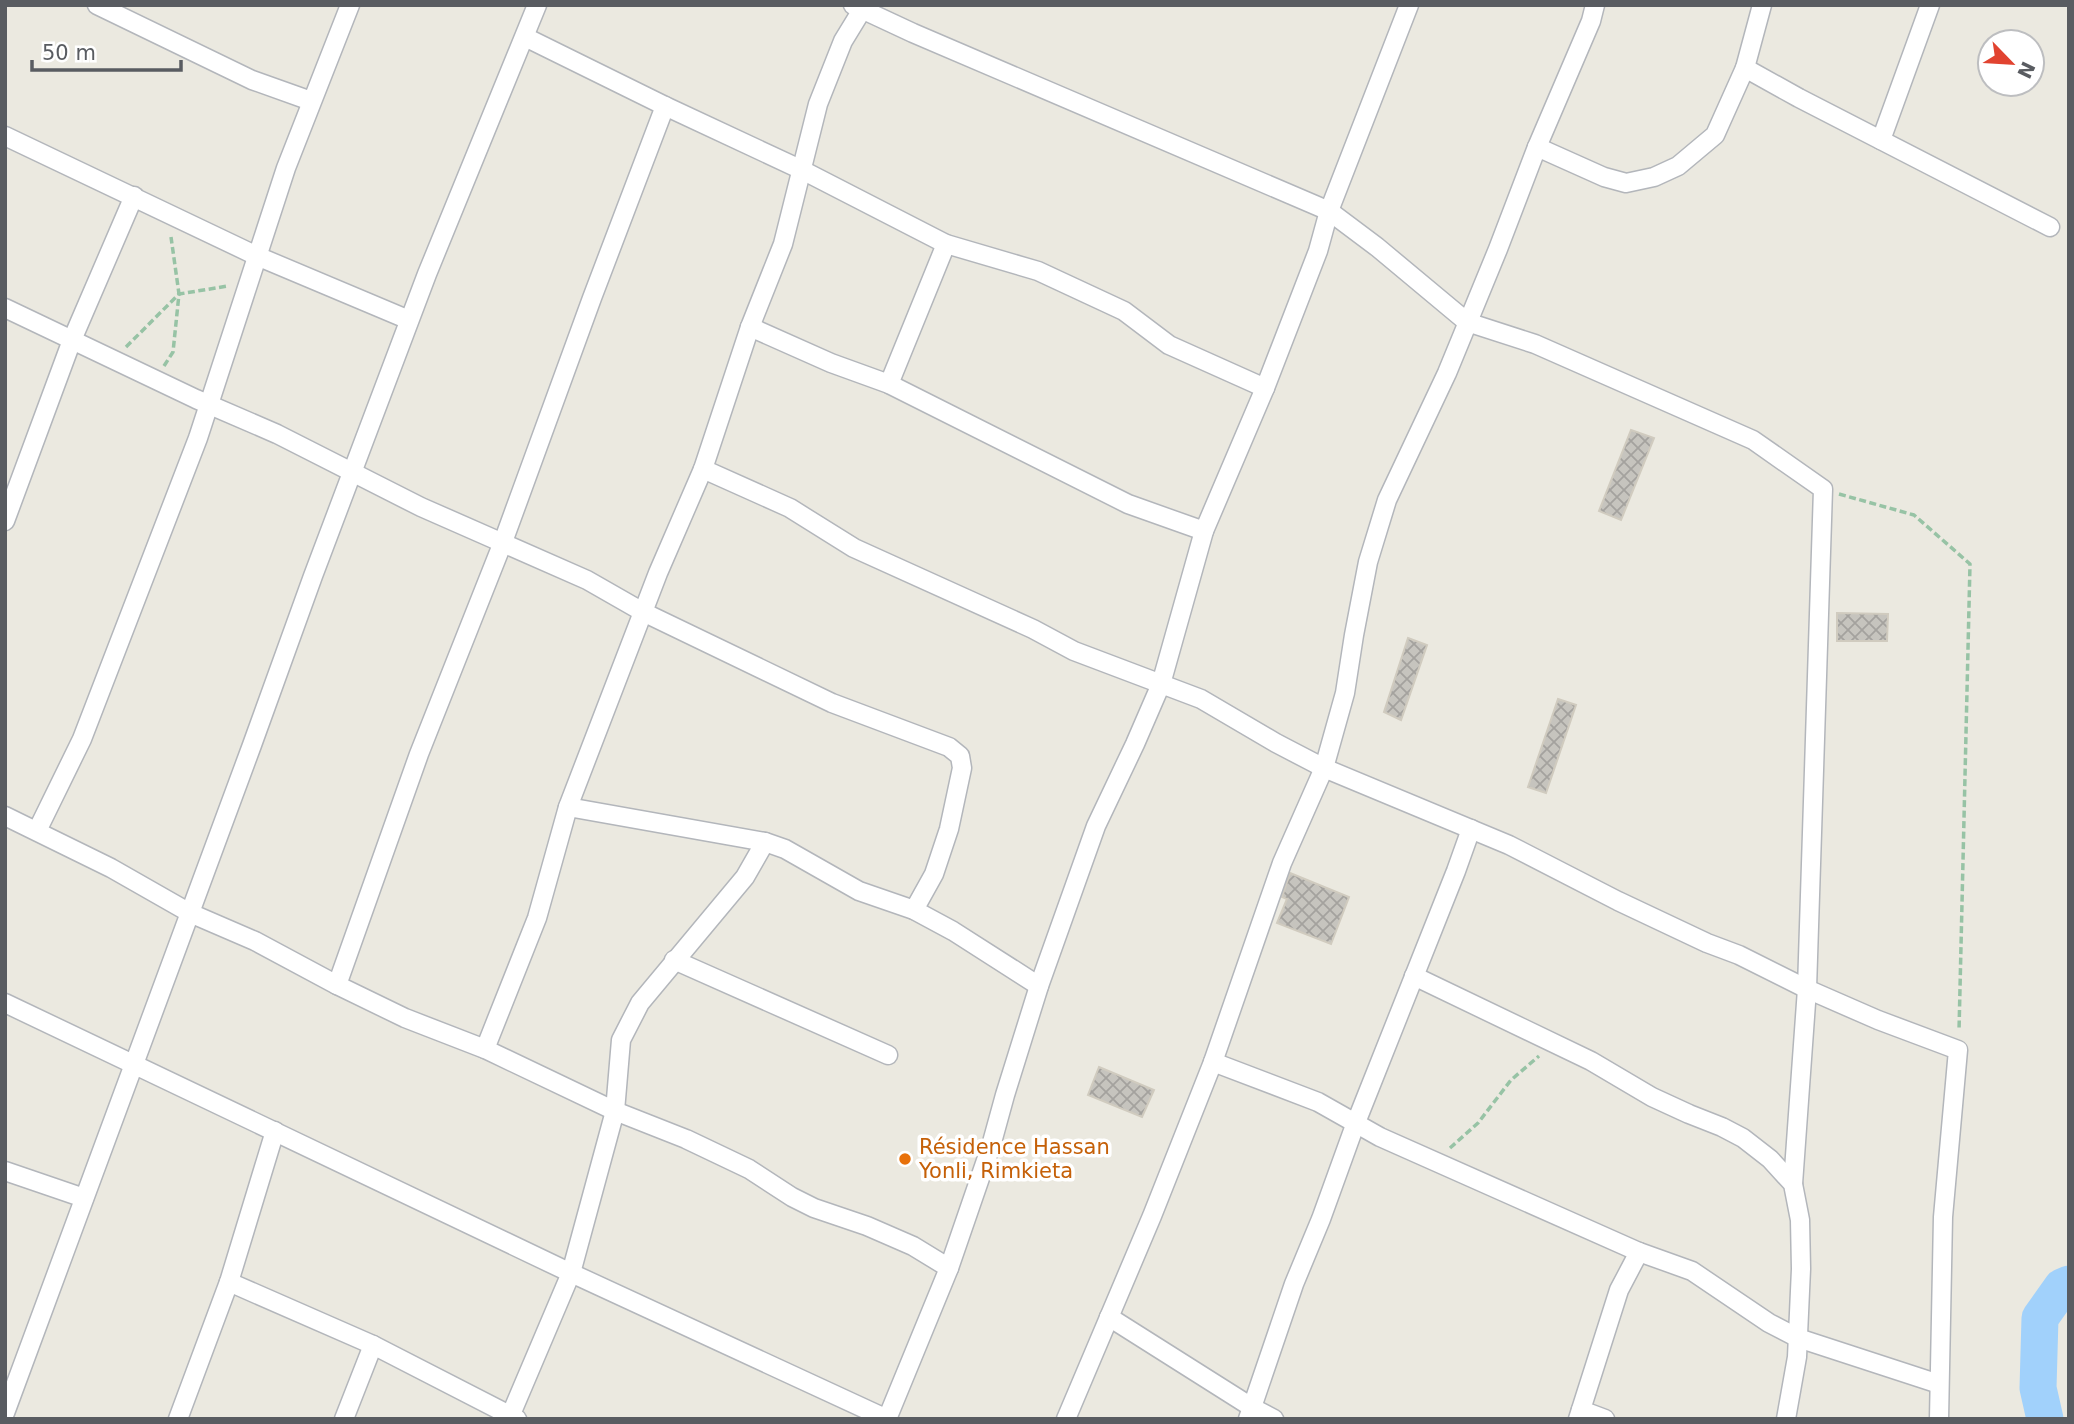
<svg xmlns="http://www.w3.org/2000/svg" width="2074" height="1424" viewBox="0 0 2074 1424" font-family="'DejaVu Sans',sans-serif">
  <defs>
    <pattern id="building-cross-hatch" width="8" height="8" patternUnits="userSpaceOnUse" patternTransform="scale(1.75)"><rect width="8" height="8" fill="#c6c4be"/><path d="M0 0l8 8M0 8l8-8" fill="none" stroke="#a4a29e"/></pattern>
  </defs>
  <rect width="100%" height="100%" fill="#ebe9e0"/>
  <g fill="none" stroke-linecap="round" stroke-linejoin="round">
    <path stroke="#a1d1fb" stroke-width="37" d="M2045,1419L2038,1388L2040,1318L2062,1287L2069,1284"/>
  </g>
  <g fill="url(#building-cross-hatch)" stroke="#d0cbbf" stroke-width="2">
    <path d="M1631,430L1654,438L1621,520L1599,511Z"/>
    <path d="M1837,613L1888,614L1887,641H1837Z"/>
    <path d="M1408,638L1427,645L1401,720L1384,712Z"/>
    <path d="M1558,699L1576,705L1546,793L1528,787Z"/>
    <path d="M1290,873L1349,897L1331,944L1277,923L1287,899L1282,897Z"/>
    <path d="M1099,1067L1154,1090L1142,1117L1088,1095Z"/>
  </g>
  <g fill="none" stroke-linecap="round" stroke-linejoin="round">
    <g stroke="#b3b6bb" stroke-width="21">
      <g id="street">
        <path d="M97,5L252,80L311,101"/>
        <path d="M853,5L913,33L1329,211L1377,247L1467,322L1535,344L1753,440L1823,489L1807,989L1793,1184"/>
        <path d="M525,37L665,106L802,170L946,244L1038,271L1124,311L1169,345L1265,388"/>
        <path d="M1745,68L1762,5"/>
        <path d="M5,136L257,256L409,320"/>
        <path d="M1881,140L1930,5"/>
        <path d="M1537,147L1604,177L1626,183L1654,177L1678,166L1715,135L1745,68L1799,98L2050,227"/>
        <path d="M5,308L196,399L277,434L421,507L587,580L643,612L832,703L949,747L960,756L962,768L949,829L934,874L914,910"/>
        <path d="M750,327L831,363L889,384L1128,504L1204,531"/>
        <path d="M889,384L946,244"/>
        <path d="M703,469L790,508L854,548L1033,629L1074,651L1201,699L1276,743L1324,768L1509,845L1618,901L1707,943L1739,955L1807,989L1878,1020L1958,1050L1943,1217L1939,1419"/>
        <path d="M5,521L72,340L134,196"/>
        <path d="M568,807L765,842L785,849L859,891L914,910L953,931L1039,986"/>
        <path d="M5,816L111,868L190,913L255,941L337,985L405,1018L485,1049L615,1111L686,1139L749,1169L792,1197L814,1208L867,1226L913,1246L949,1268"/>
        <path d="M37,831L82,739L198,438L286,168L350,5"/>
        <path d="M674,960L888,1055"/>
        <path d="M1414,976L1591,1061L1652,1097L1689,1114L1722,1127L1743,1138L1770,1159L1793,1184L1800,1220L1801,1269L1797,1357L1786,1419"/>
        <path d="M337,985L419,754L503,542L592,298L665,106"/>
        <path d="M5,1003L571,1273L887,1419L949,1268L991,1146L1005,1095L1039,986L1096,826L1135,744L1161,684L1204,531L1265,388L1318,251L1329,211L1409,5"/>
        <path d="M485,1049L537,918L568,807L658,573L703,469L750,327L783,244L818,104L843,41L865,5"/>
        <path d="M1213,1062L1318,1102L1380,1137L1639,1252L1692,1271L1769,1323L1798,1338L1939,1384"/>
        <path d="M5,1171L84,1198"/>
        <path d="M229,1282L373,1345L517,1419"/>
        <path d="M1109,1317L1253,1408L1274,1419"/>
        <path d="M1581,1410L1605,1419"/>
        <path d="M5,1413L252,745L313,576L427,274L537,5"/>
        <path d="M178,1419L229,1282L275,1131"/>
        <path d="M344,1419L373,1345"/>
        <path d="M509,1419L571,1273L615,1111L621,1040L640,1003L745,877L765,842"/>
        <path d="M1066,1419L1152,1216L1213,1062L1282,863L1324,768L1345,693L1354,635L1368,562L1387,500L1447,373L1498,249L1537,147L1591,21L1595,5"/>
        <path d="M1248,1419L1294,1284L1321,1219L1355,1125L1456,871L1471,829"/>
        <path d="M1578,1419L1619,1290L1639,1252"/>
      </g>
    </g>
    <g stroke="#97c3a5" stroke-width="3.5" stroke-dasharray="7 3.5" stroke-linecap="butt">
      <path d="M126,347L179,294L228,286"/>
      <path d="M164,366L173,352L179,294L171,237"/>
      <path d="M1839,494L1914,515L1970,564L1959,1031"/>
      <path d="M1450,1148L1478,1123L1511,1080L1539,1056"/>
    </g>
    <use href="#street" stroke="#fff" stroke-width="18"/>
  </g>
  <circle fill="#e8710a" stroke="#fff" stroke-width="2.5" cx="905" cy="1159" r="7"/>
  <g text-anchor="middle" stroke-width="7" stroke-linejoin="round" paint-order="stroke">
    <g font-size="21" fill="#c56008" stroke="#fff" text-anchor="start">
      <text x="919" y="1154">Résidence Hassan<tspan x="919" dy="24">Yonli, Rimkieta</tspan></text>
    </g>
  </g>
  <rect width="2074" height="1424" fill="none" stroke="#595c61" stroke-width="14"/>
  <g transform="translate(2011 63) rotate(115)"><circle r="33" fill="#ffffff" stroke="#bdbec0" stroke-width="2"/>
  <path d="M0-5L12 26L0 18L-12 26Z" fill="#e14330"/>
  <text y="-10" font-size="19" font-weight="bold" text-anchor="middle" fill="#595c61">N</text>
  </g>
  <path d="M32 60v10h149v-10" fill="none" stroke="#595c61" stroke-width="3.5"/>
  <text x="42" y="60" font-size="21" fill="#595c61" stroke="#ffffff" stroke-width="5" paint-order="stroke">50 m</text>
</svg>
